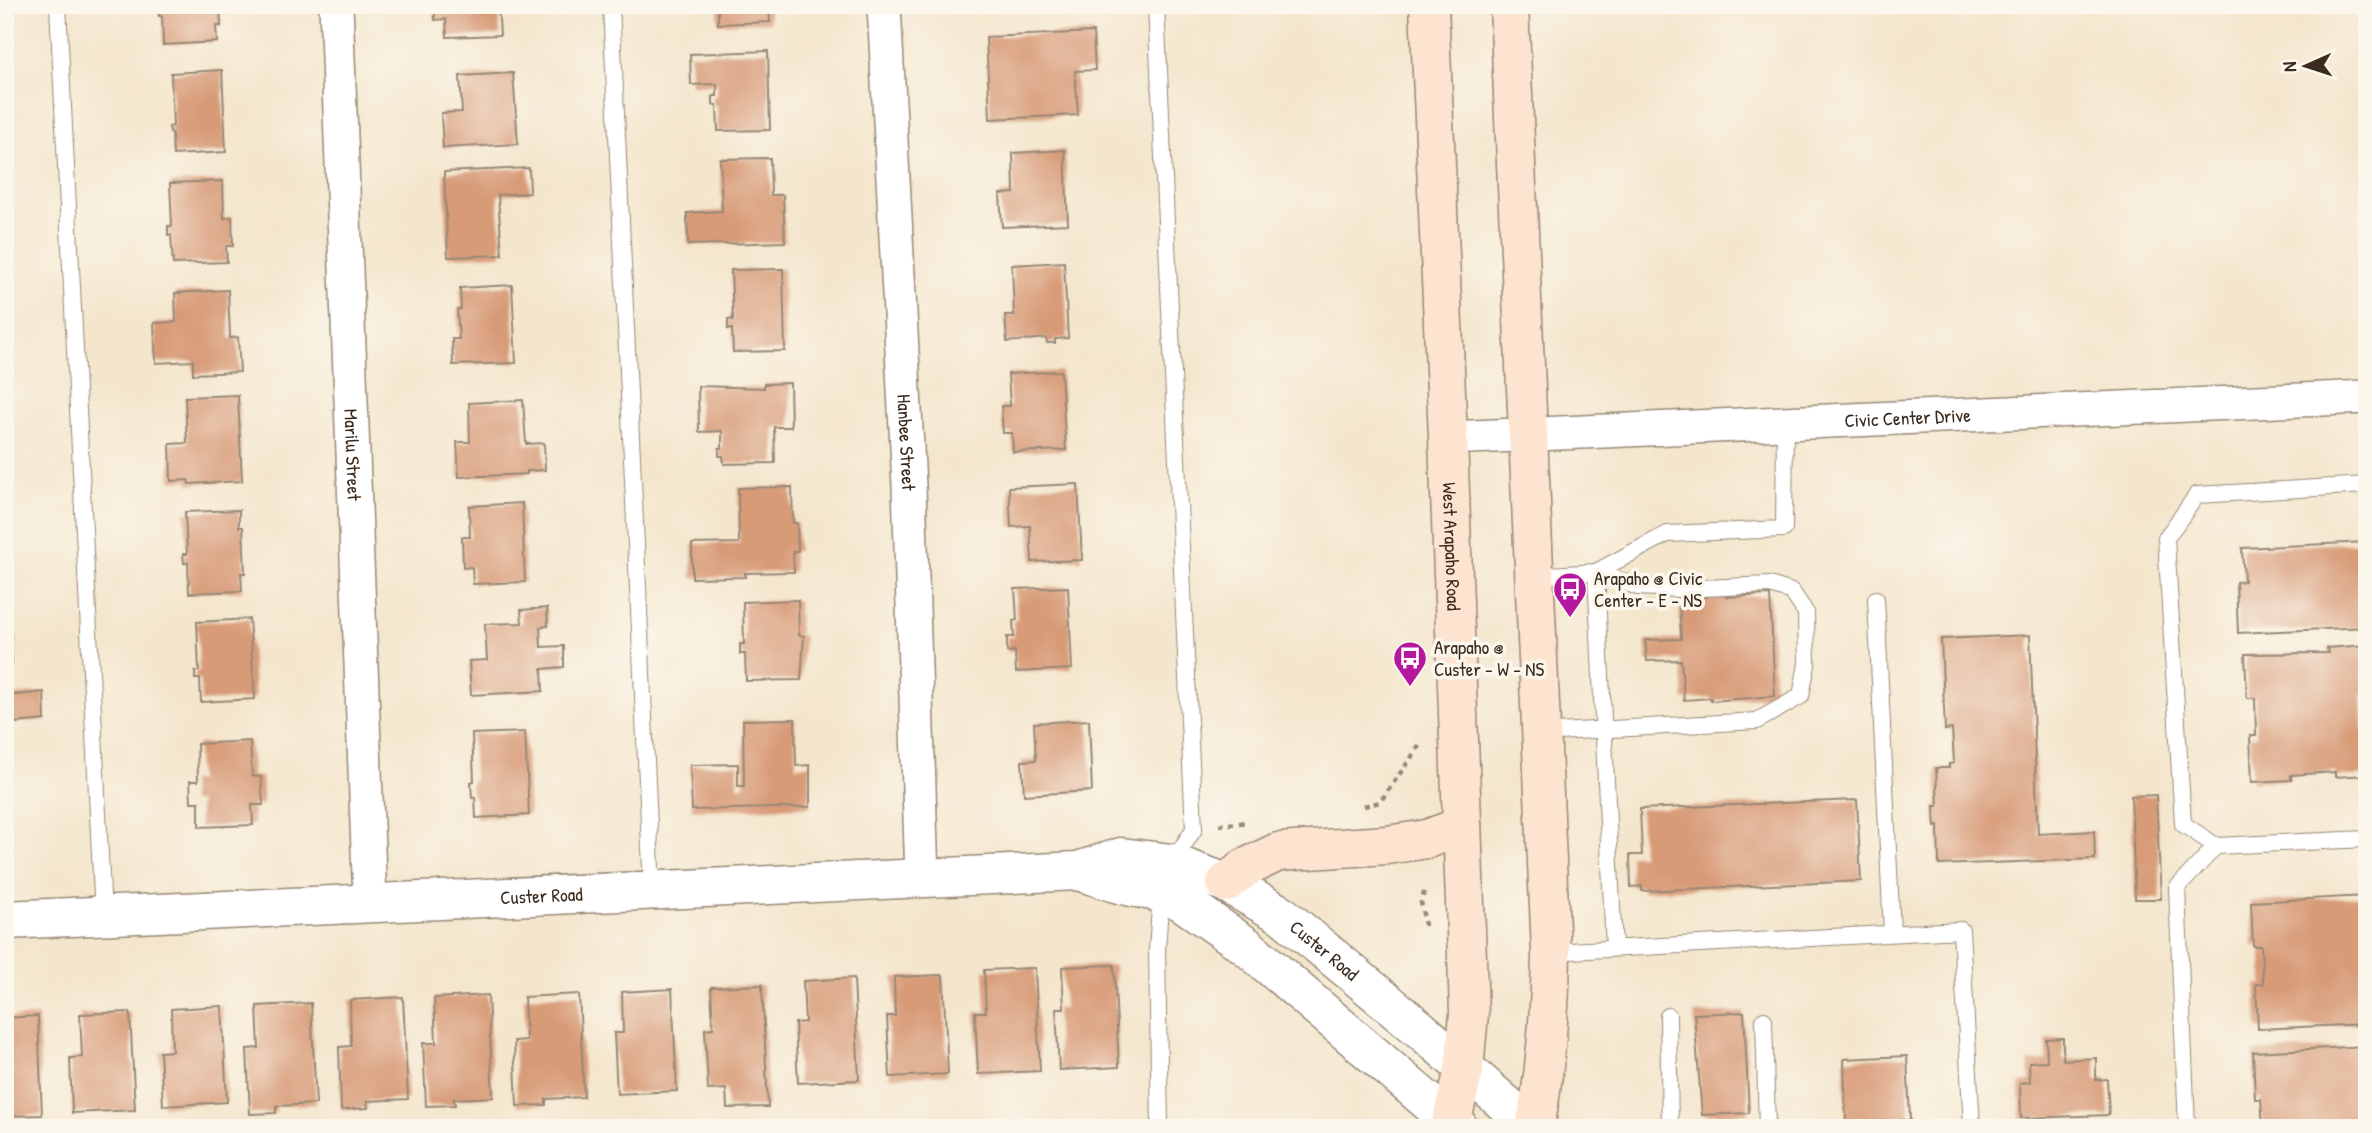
<svg xmlns="http://www.w3.org/2000/svg" width="2372" height="1133" viewBox="0 0 2372 1133" font-family="'Patrick Hand',sans-serif">
  <rect width="100%" height="100%" fill="#fbf7ec"/>
  <filter id="ink" filterUnits="userSpaceOnUse"><feTurbulence type="fractalNoise" baseFrequency=".0143" numOctaves="2"/><feDisplacementMap in="SourceGraphic" scale="14" xChannelSelector="R" yChannelSelector="G"/><feConvolveMatrix kernelMatrix="1 2 1 2 8 2 1 2 1" color-interpolation-filters="sRGB"/></filter>
  <filter id="wash" filterUnits="userSpaceOnUse"><feTurbulence type="fractalNoise" baseFrequency=".00686" numOctaves="4" result="noise"/><feDisplacementMap in="SourceGraphic" scale="28" xChannelSelector="R" yChannelSelector="G"/><feGaussianBlur stdDeviation="1.57" result="paint"/><feColorMatrix in="noise" values="0 0 0 0 0 0 0 0 0 0 0 0 0 0 0 0 0 1.4 0 .05"/><feComposite in="paint" operator="in"/></filter>
  <g filter="url(#wash)">
    <rect width="100%" height="100%" fill="#f4e6cd"/>
    <g id="blocks">
      <g fill="#d89b78">
        <path d="M162,5H220L221,26H216L217,42L163,45L162,16H159L158,6Z"/>
        <path d="M434,5H498L500,35L447,37L446,19L435,20Z"/>
        <path d="M718,5H769L770,22L718,24Z"/>
        <path d="M1006,5H1059V7L1006,10Z"/>
        <path d="M1093,32L1095,70L1075,71L1078,115L990,119L986,37Z"/>
        <path d="M768,51L770,130L718,131L717,105H713V96H717V84L691,85L690,54Z"/>
        <path d="M222,70L226,152L173,155L172,133H170L169,127L173,126L171,73Z"/>
        <path d="M513,73L518,144L443,148L441,113L462,112L460,76Z"/>
        <path d="M1065,150L1068,224L1002,227L1000,194L1014,193L1013,153Z"/>
        <path d="M770,158L771,195H783L785,242L688,245L687,213L722,211L720,159Z"/>
        <path d="M529,168L530,193L498,195L502,255L448,257L444,172Z"/>
        <path d="M223,181L224,218L232,217L233,246H226L227,262L173,264L171,235H168V226H172L170,183Z"/>
        <path d="M1064,262L1068,338L1055,339V343H1047L1046,338L1007,342L1005,315H1014L1012,265Z"/>
        <path d="M783,269L785,351L733,352L732,329H728V319L733,320L731,270Z"/>
        <path d="M512,285L516,363L453,365L452,339H459L457,310L461,309L460,288Z"/>
        <path d="M228,290L230,338L238,337L240,372L193,374V361L156,363L154,323L176,322L175,293Z"/>
        <path d="M1061,371L1066,450L1013,452L1012,433H1003L1001,406H1010L1008,374Z"/>
        <path d="M790,383L791,427H774L775,463L724,464L723,456H719V448H722V431L699,432L698,386L764,388V384Z"/>
        <path d="M238,395L242,481L189,484L188,480L171,481L170,444L187,443L185,397Z"/>
        <path d="M523,400L526,444L544,443L545,470L527,471V474L459,477L457,442H470L469,403Z"/>
        <path d="M1078,484L1082,560L1032,562L1030,526L1011,527L1009,487Z"/>
        <path d="M792,487L793,523H797L798,551H793L794,572L745,573L746,577L692,578V544L739,543L738,488Z"/>
        <path d="M522,503L525,582L473,584L472,567L463,568L462,537H470L469,506Z"/>
        <path d="M239,510V527H243L245,573H241L242,591L189,593L188,563H184L183,554H187L185,512Z"/>
        <path d="M2367,542V627L2238,633L2236,582L2244,581L2242,548Z"/>
        <path d="M1068,587L1072,669L1016,672L1015,651L1007,652V637H1014L1013,621L1017,620L1015,589Z"/>
        <path d="M1707,594H1727V597L1770,595L1775,696L1711,701V698L1684,700L1681,660L1647,661L1645,640L1681,639L1679,599L1707,597Z"/>
        <path d="M798,600L799,635L804,636L801,680L746,681L745,654H740V644H744L743,602Z"/>
        <path d="M547,608L548,626L540,627L541,647L564,646V667L542,669L543,691L471,695L469,661L487,660L485,624L522,623L521,610Z"/>
        <path d="M249,619L255,699L201,702L200,679H195V671H199L197,622Z"/>
        <path d="M5,629H11L12,665H5Z"/>
        <path d="M2030,635L2038,834L2094,831L2095,859L1939,865L1938,826L1935,827L1934,806H1938L1936,768H1949V764L1954,763L1952,729L1945,730L1941,639Z"/>
        <path d="M2367,645V694H2362L2364,731H2367V775L2335,777V772L2291,775V780L2252,782L2250,736H2256L2255,698H2247L2245,654L2328,653L2327,648Z"/>
        <path d="M44,692L45,720L5,724V696Z"/>
        <path d="M795,719L796,766L810,765V807L692,810L690,765L738,764V786H744L743,720Z"/>
        <path d="M1089,720L1092,791L1024,795L1022,761L1036,760L1034,723Z"/>
        <path d="M525,732L529,815L476,818L475,797L472,798L471,782L474,781L472,734Z"/>
        <path d="M250,741L252,776L261,777L263,805H252L253,825L199,827V802H191L190,781H198L197,744Z"/>
        <path d="M2156,795L2161,899H2135L2131,796Z"/>
        <path d="M1857,800L1861,881L1642,891V886L1631,887L1630,855H1642L1640,809Z"/>
        <path d="M2367,896V1024L2258,1029L2256,984H2263L2261,946H2253L2251,902Z"/>
        <path d="M1114,965L1119,1067L1059,1070L1056,1008H1064L1062,967Z"/>
        <path d="M1035,968L1040,1071L978,1074L975,1012H986L984,970Z"/>
        <path d="M943,975L948,1074L890,1077L887,1016H895L894,977Z"/>
        <path d="M854,978L859,1080L798,1083L795,1023L805,1022L803,981Z"/>
        <path d="M762,985L768,1107L727,1108L726,1089L708,1090L705,1029L713,1028L711,987Z"/>
        <path d="M672,989L677,1091L617,1094L614,1033H623L622,992Z"/>
        <path d="M579,994L584,1097L546,1099V1105L517,1106L514,1041L526,1040L524,997Z"/>
        <path d="M488,995L493,1097L454,1099L455,1105L426,1106L423,1043H436L434,998Z"/>
        <path d="M403,997L408,1099L367,1101L368,1108L341,1110L339,1047L351,1046L350,1000Z"/>
        <path d="M311,1003L316,1104L276,1106V1113L250,1114L247,1049L259,1048L257,1006Z"/>
        <path d="M222,1006L227,1102L163,1106L160,1052L172,1051L171,1009Z"/>
        <path d="M130,1012L135,1110L72,1113L70,1058L82,1057L80,1014Z"/>
        <path d="M1744,1012L1749,1113L1702,1115L1694,1014Z"/>
        <path d="M38,1016L42,1115L5,1116V1018Z"/>
        <path d="M2063,1038V1060L2096,1058V1080L2107,1079L2109,1115L2021,1118L2020,1083L2030,1082L2029,1062L2047,1061L2046,1039Z"/>
        <path d="M2367,1046V1128H2263L2261,1099H2255L2253,1052Z"/>
        <path d="M1907,1056L1910,1120L1889,1121V1126L1872,1127V1122L1846,1124L1844,1059Z"/>
      </g>
    </g>
  </g>
  <g filter="url(#ink)">
    <use href="#blocks" fill-opacity="0" stroke="#988876" stroke-width="2"/>
    <g fill="none" stroke-linecap="round" stroke-linejoin="round">
      <g stroke="#988876" stroke-width="18">
        <g id="service">
          <path d="M58,5L103,915"/>
          <path d="M611,5L652,890"/>
          <path d="M1156,5L1194,829L1172,863"/>
          <path d="M2367,485L2197,495L2166,538L2183,824L2216,846L2367,839"/>
          <path d="M1596,572L1614,948"/>
          <path d="M1596,572L1667,534L1784,529L1785,424"/>
          <path d="M1535,576L1596,572L1638,587L1680,589L1770,585L1792,592L1806,613L1807,664L1801,696L1757,721L1540,733"/>
          <path d="M1876,599L1892,933"/>
          <path d="M1551,952L1961,930L1972,1128"/>
          <path d="M1668,1016L1670,1128"/>
          <path d="M1764,1020L1767,1128"/>
          <path d="M1160,1128L1157,950L1161,893"/>
          <path d="M2187,1128L2177,888L2216,846"/>
        </g>
      </g>
      <g stroke="#988876" stroke-width="36">
        <g id="minor">
          <path id="s1" d="M336,5L370,902"/>
          <path id="s2" d="M884,5L909,486L922,878"/>
          <path id="s3" d="M1448,438L2367,397"/>
        </g>
      </g>
      <g stroke="#988876" stroke-width="41">
        <g id="tertiary">
          <path d="M1078,871L1122,885L1161,893L1181,901L1245,945L1459,1128"/>
          <path id="s4" d="M5,920L1078,871L1121,857L1172,863L1226,883L1282,915L1421,1030L1533,1128"/>
        </g>
      </g>
      <g stroke="#988876" stroke-width="41">
        <g id="secondary">
          <path id="s5" d="M1429,5L1448,438L1469,1013L1464,1070L1450,1128"/>
          <path d="M1509,5L1551,952C1550,1012 1546,1069 1535,1128"/>
          <path d="M1226,883L1245,868L1278,852L1387,845L1427,839L1462,826"/>
        </g>
      </g>
      <g stroke="#988876" stroke-width="4.5" stroke-dasharray="5 5" stroke-linecap="butt">
        <path d="M1364,806L1380,802L1420,745"/>
        <path d="M1219,825L1249,822"/>
        <path d="M1425,926L1421,902L1425,890"/>
      </g>
      <use href="#service" stroke="#fff" stroke-width="16"/>
      <use href="#minor" stroke="#fff" stroke-width="33"/>
      <use href="#tertiary" stroke="#fff" stroke-width="38"/>
      <use href="#secondary" stroke="#fde4d0" stroke-width="38"/>
    </g>
  </g>
  <defs>
    <g id="bus-pin" transform="scale(1.75)"><path d="M0 17L-7.5 6A9.5 9.5 0 1 1 7.5 6Z" fill="#b5179e" stroke="#fbf7ec"/><path d="M-5-6H5V4H4V6H2V4H-2V6H-4V4H-5ZM-3.5-4V0h7V-4ZM-3.5 1.2v1.5H-2V1.2ZM2 1.2v1.5H3.5V1.2Z" fill="#fff"/></g>
  </defs>
  <g fill-rule="evenodd">
    <use href="#bus-pin" x="1570" y="589"/>
    <use href="#bus-pin" x="1410" y="658"/>
  </g>
  <g text-anchor="middle" stroke-width="7" stroke-linejoin="round" paint-order="stroke">
    <g font-size="19" fill="#3b2a1e" stroke="#fbf7ec">
      <text dy="7" stroke="none"><textPath href="#s3" startOffset="460">Civic Center Drive</textPath></text>
      <text dy="7" stroke="none"><textPath href="#s2" startOffset="438">Hanbee Street</textPath></text>
      <text dy="7" stroke="none"><textPath href="#s1" startOffset="450">Marilu Street</textPath></text>
      <text dy="7" stroke="none"><textPath href="#s5" startOffset="542">West Arapaho Road</textPath></text>
      <text dy="7" stroke="none"><textPath href="#s4" startOffset="537">Custer Road</textPath></text>
      <text dy="7" stroke="none"><textPath href="#s4" startOffset="1348">Custer Road</textPath></text>
    </g>
    <g font-size="19" fill="#3b2a1e" stroke="#fbf7ec" text-anchor="start">
      <text x="1594" y="585">Arapaho @ Civic<tspan x="1594" dy="22">Center - E - NS</tspan></text>
      <text x="1434" y="654">Arapaho @<tspan x="1434" dy="22">Custer - W - NS</tspan></text>
    </g>
  </g>
  <rect width="2372" height="1133" fill="none" stroke="#fbf7ec" stroke-width="28"/>
  <g transform="translate(2306 66) rotate(267)" stroke="#fbf7ec" stroke-width="5" paint-order="stroke">
  <path d="M0-5L12 26L0 18L-12 26Z" fill="#3b2a1e"/>
  <text y="-10" font-size="19" font-weight="bold" text-anchor="middle" fill="#3b2a1e">N</text>
  </g>
</svg>
